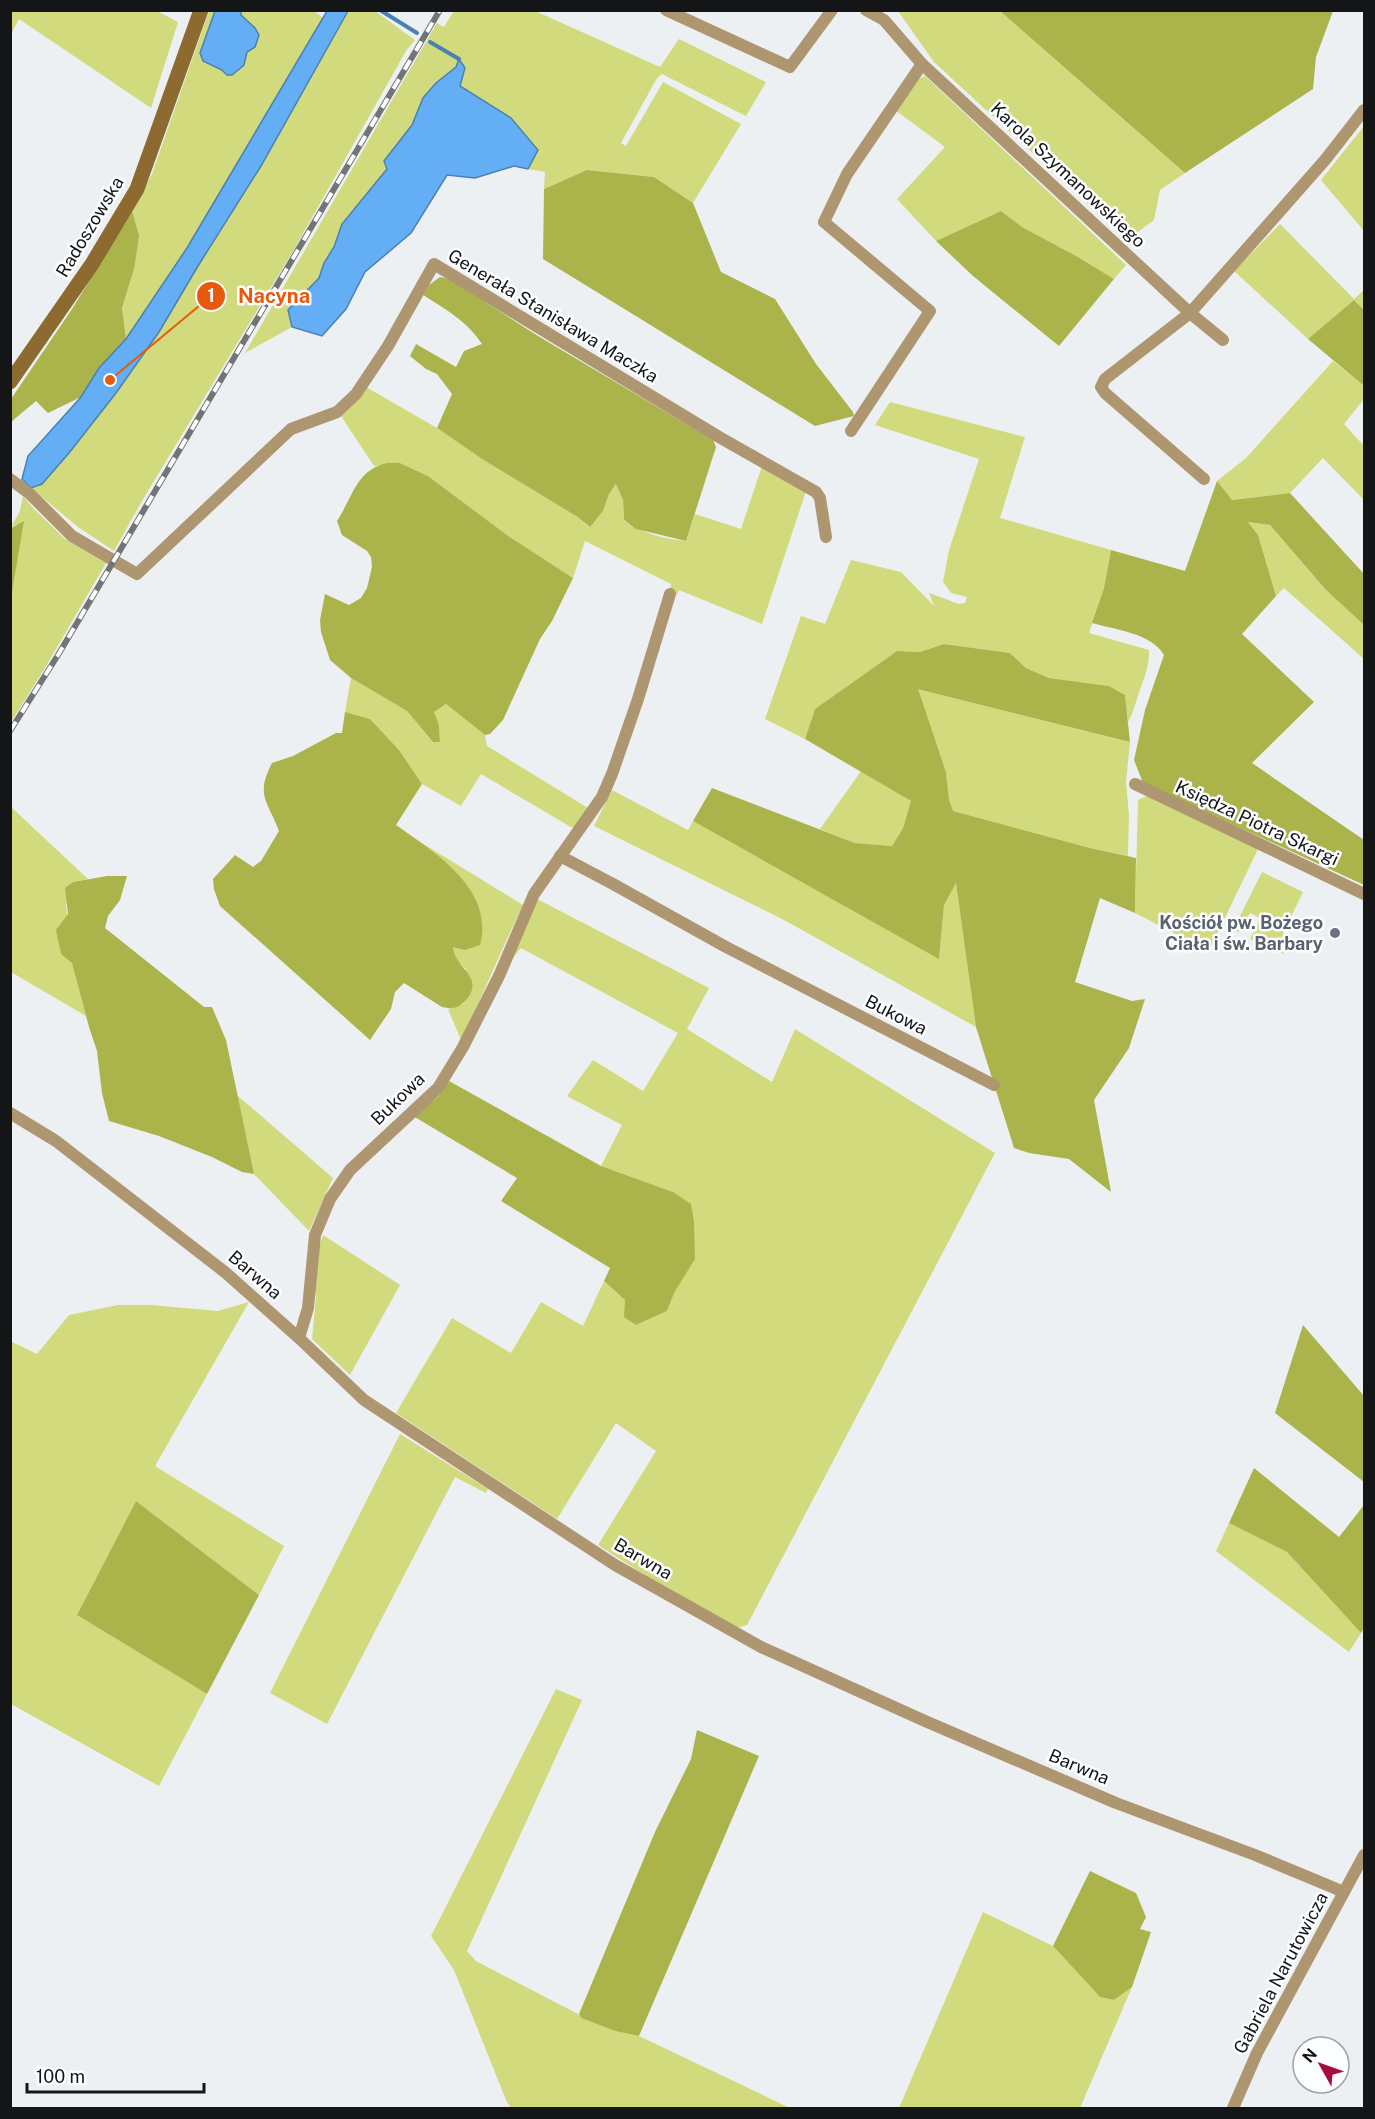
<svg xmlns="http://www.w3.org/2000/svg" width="1375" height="2119" viewBox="0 0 1375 2119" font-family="'Public Sans',sans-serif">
  <rect width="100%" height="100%" fill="#edf0f3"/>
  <g fill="#d1da7c">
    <path d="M11,10L157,11L178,22L151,108L19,19L11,34Z"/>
    <path d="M209,11H314L323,18L187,248L126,339L122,308L134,269L132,211L152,174Z"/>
    <path d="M348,11H375L415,40L406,51L296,246L142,501L114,551L78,527L31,488L42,484L69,453L116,393L159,332L198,266L261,166Z"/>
    <path d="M454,11H535L660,67L679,39L766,82L746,116L662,74L657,78L621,143L626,146L663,82L741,124L693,203L654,177L587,170L544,189L545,172L528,169L529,164L511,118L460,86L456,67L436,83L423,98L412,125L395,145L387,169L342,224L334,247L324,263L319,278L288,310L292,327L245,353L437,23L444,27Z"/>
    <path d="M898,11H1000L1185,173L1160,190L1154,220L1127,240L934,62Z"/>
    <path d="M925,76L1126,265L1114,279L1078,257L1022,227L1001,211L936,241L897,199L945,147L895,110L916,80Z"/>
    <path d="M1364,126V231L1321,180Z"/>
    <path d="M1280,224L1354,299L1364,290V310L1354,300L1308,339L1234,271Z"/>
    <path d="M1333,361L1364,386V399L1344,424L1364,446V500L1323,458L1290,493L1231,500L1217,481L1246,458Z"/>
    <path d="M366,387L437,428L482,459L576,516L589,527L603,511L609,494L616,484L623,500L624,521C642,533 664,539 686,541L695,514L741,529L762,466L806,491L762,624L679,590L677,595L670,589L671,584L585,541L573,578L507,535L428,476L400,463L374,466L341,416Z"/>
    <path d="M890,402L1025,437L1000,518L1111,550L1104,588L1089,633L1149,650C1150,668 1142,682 1137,699C1134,707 1133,714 1128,722L1125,695L1109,686L1049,678L1026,668L1010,653L944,644L920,652L897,651L815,709L805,739L765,719L801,616L825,624L851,560L901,572L934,606L929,593L959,604L965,603L967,597L951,593L943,582L949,550L979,459L875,425Z"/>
    <path d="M23,496L34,509L65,539L106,563L45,668L11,722V598L23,522L11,527L20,511Z"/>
    <path d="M1248,522L1270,525L1326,590L1364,625V659L1284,588L1276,596L1258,535Z"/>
    <path d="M351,678L407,711L433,742H440L439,725L433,712L446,704L485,735L487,746L588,808L579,829L571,827L481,774L461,806L422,784L399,750L370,719L345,712Z"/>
    <path d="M917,688L1130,742L1126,782L1129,815L1128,856L1090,848L953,811L949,799L946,772Z"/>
    <path d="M861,771L911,801L903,828L892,846L855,843L820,829Z"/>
    <path d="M612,790L688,830L693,821L939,958L944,905L956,882L976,1027L784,920L594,826Z"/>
    <path d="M1147,796L1258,849L1209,951L1135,913L1138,800Z"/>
    <path d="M10,806L88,879L73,882L66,905L72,962L86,1016L11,972Z"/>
    <path d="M417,840L523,905C501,950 483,995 461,1040L448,1009L462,1005L467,998L466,969L453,956V947L476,903C462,874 442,860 417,840Z"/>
    <path d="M1262,872L1303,892L1284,931L1280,944L1284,954L1250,939L1261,918L1250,913L1239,932L1229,928L1234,919L1238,920Z"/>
    <path d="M537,899L709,988L687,1029L772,1082L795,1029L995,1153L747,1625L736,1628L648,1577L598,1545L656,1451L616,1423L557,1519L396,1413L452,1318L511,1353L541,1302L583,1326L604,1281L625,1300L636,1325L667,1311L675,1291L673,1192L601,1166L622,1125L567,1096L593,1060L643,1091L678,1033L521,948L513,958L518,943Z"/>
    <path d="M237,1095L333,1178L309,1231L254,1174Z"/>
    <path d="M323,1235L400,1285L350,1375L312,1339L316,1297L314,1281L315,1258Z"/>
    <path d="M249,1302L155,1466L284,1546L259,1595L136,1501L77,1615L207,1694L159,1786L11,1704L10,1341L37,1354L69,1315L118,1305H151L218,1311Z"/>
    <path d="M400,1434L488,1489L486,1493L455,1477L327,1724L270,1693Z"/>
    <path d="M1229,1523L1287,1552L1361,1633L1349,1652L1216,1551Z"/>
    <path d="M556,1689L582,1700L467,1951L476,1961L578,2014L581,2018L615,2031L639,2036L790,2108H511L506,2100L454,1970L431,1936Z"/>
    <path d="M983,1912L1053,1946L1100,1997L1114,2000L1132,1987L1080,2108H899Z"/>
  </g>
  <g fill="#abb34b">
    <path d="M1000,11H1333L1316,57L1313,89L1185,173Z"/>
    <path d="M587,170L654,177L693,203L721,272L775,299L816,364L853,412L854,416L815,426L543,259L544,189Z"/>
    <path d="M132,211L139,236L134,269L122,308L126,339L99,368L81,397L48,413L36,401L11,422V399L72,309Z"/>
    <path d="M1001,211L1022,227L1078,257L1114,279L1059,346L973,276L936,241Z"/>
    <path d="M440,277L449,279L538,336L713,440L716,447L686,541L636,529L624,520L623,500L616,484L609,494L603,511L590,527L576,516L482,459L437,428L452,394L437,374L426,369L410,356L416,344L456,367L464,351L482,344C467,321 445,309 423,295L429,285Z"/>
    <path d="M1354,300L1364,310V386L1308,339Z"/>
    <path d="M387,463H400L428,476L507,535L573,578L552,621L540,639L503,720L490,734L485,735L446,704L434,712L439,725L440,742H433L407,711L351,678L330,660L321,632L320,620L325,594L349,605L361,598L367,588L372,567L371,557L367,551L342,535L337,521C353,497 356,470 387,463Z"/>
    <path d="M1217,481L1232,500L1290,493L1364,574V625L1326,590L1270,525L1248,522L1258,535L1276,596L1242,634L1314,702L1252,763L1364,840V885L1143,783L1134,760L1145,710L1164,655C1151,633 1116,630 1092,623L1104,588L1111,550L1185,571Z"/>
    <path d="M24,521L11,598V528Z"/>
    <path d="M944,644L1010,653L1026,668L1049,678L1109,686L1125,695L1130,742L918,689L946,772L949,799L953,811L1090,848L1136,858L1135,913L1100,898L1075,982L1132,1001L1145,999L1129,1048L1094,1100L1111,1192L1069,1159L1029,1153L1014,1148L976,1027L956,883L944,905L939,959L693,821L712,788L855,843L892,846L903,828L911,801L805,739L815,709L897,651L920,652Z"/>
    <path d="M345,712L370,719L399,750L422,784L396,825C434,852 495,889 480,945L465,950L453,947C454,968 488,978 464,1002C458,1009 450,1009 442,1007L404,983L395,992L391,1009L370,1040L220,906L214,889L213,879L235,855L253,867L261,861L279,831C268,801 255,796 272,763L293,756L336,733H342Z"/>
    <path d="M107,876H127L120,900L108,916L105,928L204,1007H212L226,1040L254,1174L242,1172L212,1157L159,1136L109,1121L102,1093L97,1051L89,1027L72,963L61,954L56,930L68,914L65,888L73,882Z"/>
    <path d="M449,1081L601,1166L673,1192L691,1204L694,1222L695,1259L675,1291L667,1311L636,1325L624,1317L625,1300L604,1281L610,1268L501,1201L517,1178L413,1116L438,1097Z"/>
    <path d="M1303,1325L1364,1396V1482L1275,1413Z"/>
    <path d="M1254,1468L1339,1537L1364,1505V1628L1361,1633L1287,1552L1229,1523Z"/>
    <path d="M136,1501L259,1595L207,1694L77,1615Z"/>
    <path d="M697,1730L759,1756L639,2036L615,2031L581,2018L579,2014L655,1832L691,1759Z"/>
    <path d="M1090,1871L1136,1893L1146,1917L1140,1929L1151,1932L1132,1987L1114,2000L1100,1997L1053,1946Z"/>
  </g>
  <g fill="#63aef5" stroke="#4b80b2" stroke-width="1.5">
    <path d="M215,11H241V15L255,28L259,35L255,47L247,52L244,65L232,75H227L222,70L203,61L200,53Z"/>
    <path d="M327,11H348L261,166L198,266L159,332L116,393L69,453L42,484L31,488L22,479L28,456L81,397L99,368L126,339L187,248Z"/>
    <path d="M459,59L465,68L460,86L511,118L538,150L528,169L514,166L475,178L447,175L411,233L365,272L346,309L322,336L292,327L288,310L319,278L324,263L334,247L342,224L387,169L384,161L412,125L423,98L436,83L456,67Z"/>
  </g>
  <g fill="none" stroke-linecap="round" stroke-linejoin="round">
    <g stroke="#4b80b2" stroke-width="4">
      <path d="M380,10L417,33"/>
      <path d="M430,42L459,59"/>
    </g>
    <g stroke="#ae9671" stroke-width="12">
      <path d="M666,10L790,67L832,10"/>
      <path d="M866,10L884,20L922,64L1190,313L1223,340"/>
      <path d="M851,431L930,311L824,222L847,174L922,64"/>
      <path d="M10,479L30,494L72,536L137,574L291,429L337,412L356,394L388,346L434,264L719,437L816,492L820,498L826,537"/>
      <path d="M1204,479L1105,393L1101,387L1105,379L1190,313L1325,160L1364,110"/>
      <path d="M1135,784L1364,894"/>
      <path d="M560,856L613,884L726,947L994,1085"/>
      <path d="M10,1113L56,1141L226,1273L299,1338L364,1400L615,1565L761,1647L925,1721L1116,1803L1255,1855L1344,1892"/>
      <path d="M299,1338L308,1308L315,1235L330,1199L350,1170L438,1088L463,1047L499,976L534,894L602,797L612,774L638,699L670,594"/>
      <path d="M1233,2108L1257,2053L1364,1855"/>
    </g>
    <path stroke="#8d6a30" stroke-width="15" d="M10,382L92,264L137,189L201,10"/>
    <g stroke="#727476" stroke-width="6">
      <path id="rail" d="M10,731L58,655L440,10"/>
    </g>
    <use href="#rail" stroke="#fbfdff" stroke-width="4" stroke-dasharray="11" stroke-linecap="butt"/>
  </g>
  <circle fill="#6b7280" stroke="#fbfdff" stroke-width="2" cx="1335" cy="933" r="6"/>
  <g text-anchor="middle" stroke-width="5" stroke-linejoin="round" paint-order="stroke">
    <g font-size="18" fill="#141516" stroke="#fbfdff">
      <text transform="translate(1068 175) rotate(43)" y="6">Karola Szymanowskiego</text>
      <text transform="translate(90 227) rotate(-59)" y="6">Radoszowska</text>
      <text transform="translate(553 316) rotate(31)" y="6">Generała Stanisława Maczka</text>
      <text transform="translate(1257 823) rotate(25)" y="6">Księdza Piotra Skargi</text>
      <text transform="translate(896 1015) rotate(27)" y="6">Bukowa</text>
      <text transform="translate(398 1099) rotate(-44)" y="6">Bukowa</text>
      <text transform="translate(255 1275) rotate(41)" y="6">Barwna</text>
      <text transform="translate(643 1559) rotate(30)" y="6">Barwna</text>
      <text transform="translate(1079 1767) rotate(23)" y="6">Barwna</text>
      <text transform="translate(1281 1973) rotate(-62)" y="6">Gabriela Narutowicza</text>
    </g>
    <g font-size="18" font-weight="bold" fill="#5b616d" stroke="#fbfdff" text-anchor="end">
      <text x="1323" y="929">Kościół pw. Bożego<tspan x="1323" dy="21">Ciała i św. Barbary</tspan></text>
    </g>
  </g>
  <path fill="none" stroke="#e8590c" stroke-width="2" d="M110 380L211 296"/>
  <g fill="#e8590c" stroke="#fbfdff" stroke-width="2">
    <circle cx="110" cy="380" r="6"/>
    <circle cx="211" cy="296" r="15"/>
  </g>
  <g font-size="18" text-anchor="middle" font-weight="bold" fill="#fff">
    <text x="211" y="302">1</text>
  </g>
  <g font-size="20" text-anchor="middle" font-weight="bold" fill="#e8590c" stroke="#fbfdff" stroke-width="5" stroke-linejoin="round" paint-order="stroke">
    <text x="274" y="303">Nacyna</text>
  </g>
  <rect width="1375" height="2119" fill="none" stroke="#141516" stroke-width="24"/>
  <g transform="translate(1321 2065) rotate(310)"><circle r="28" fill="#fbfdff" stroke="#9fa0a2" stroke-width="1.5"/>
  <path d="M0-4.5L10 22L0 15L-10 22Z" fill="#a50c3f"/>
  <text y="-9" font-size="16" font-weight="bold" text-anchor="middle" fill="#141516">N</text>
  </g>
  <path d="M27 2083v9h177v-9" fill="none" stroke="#141516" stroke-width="3"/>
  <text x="36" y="2083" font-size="18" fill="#141516" stroke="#fbfdff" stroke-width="4.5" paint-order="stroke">100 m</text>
</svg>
